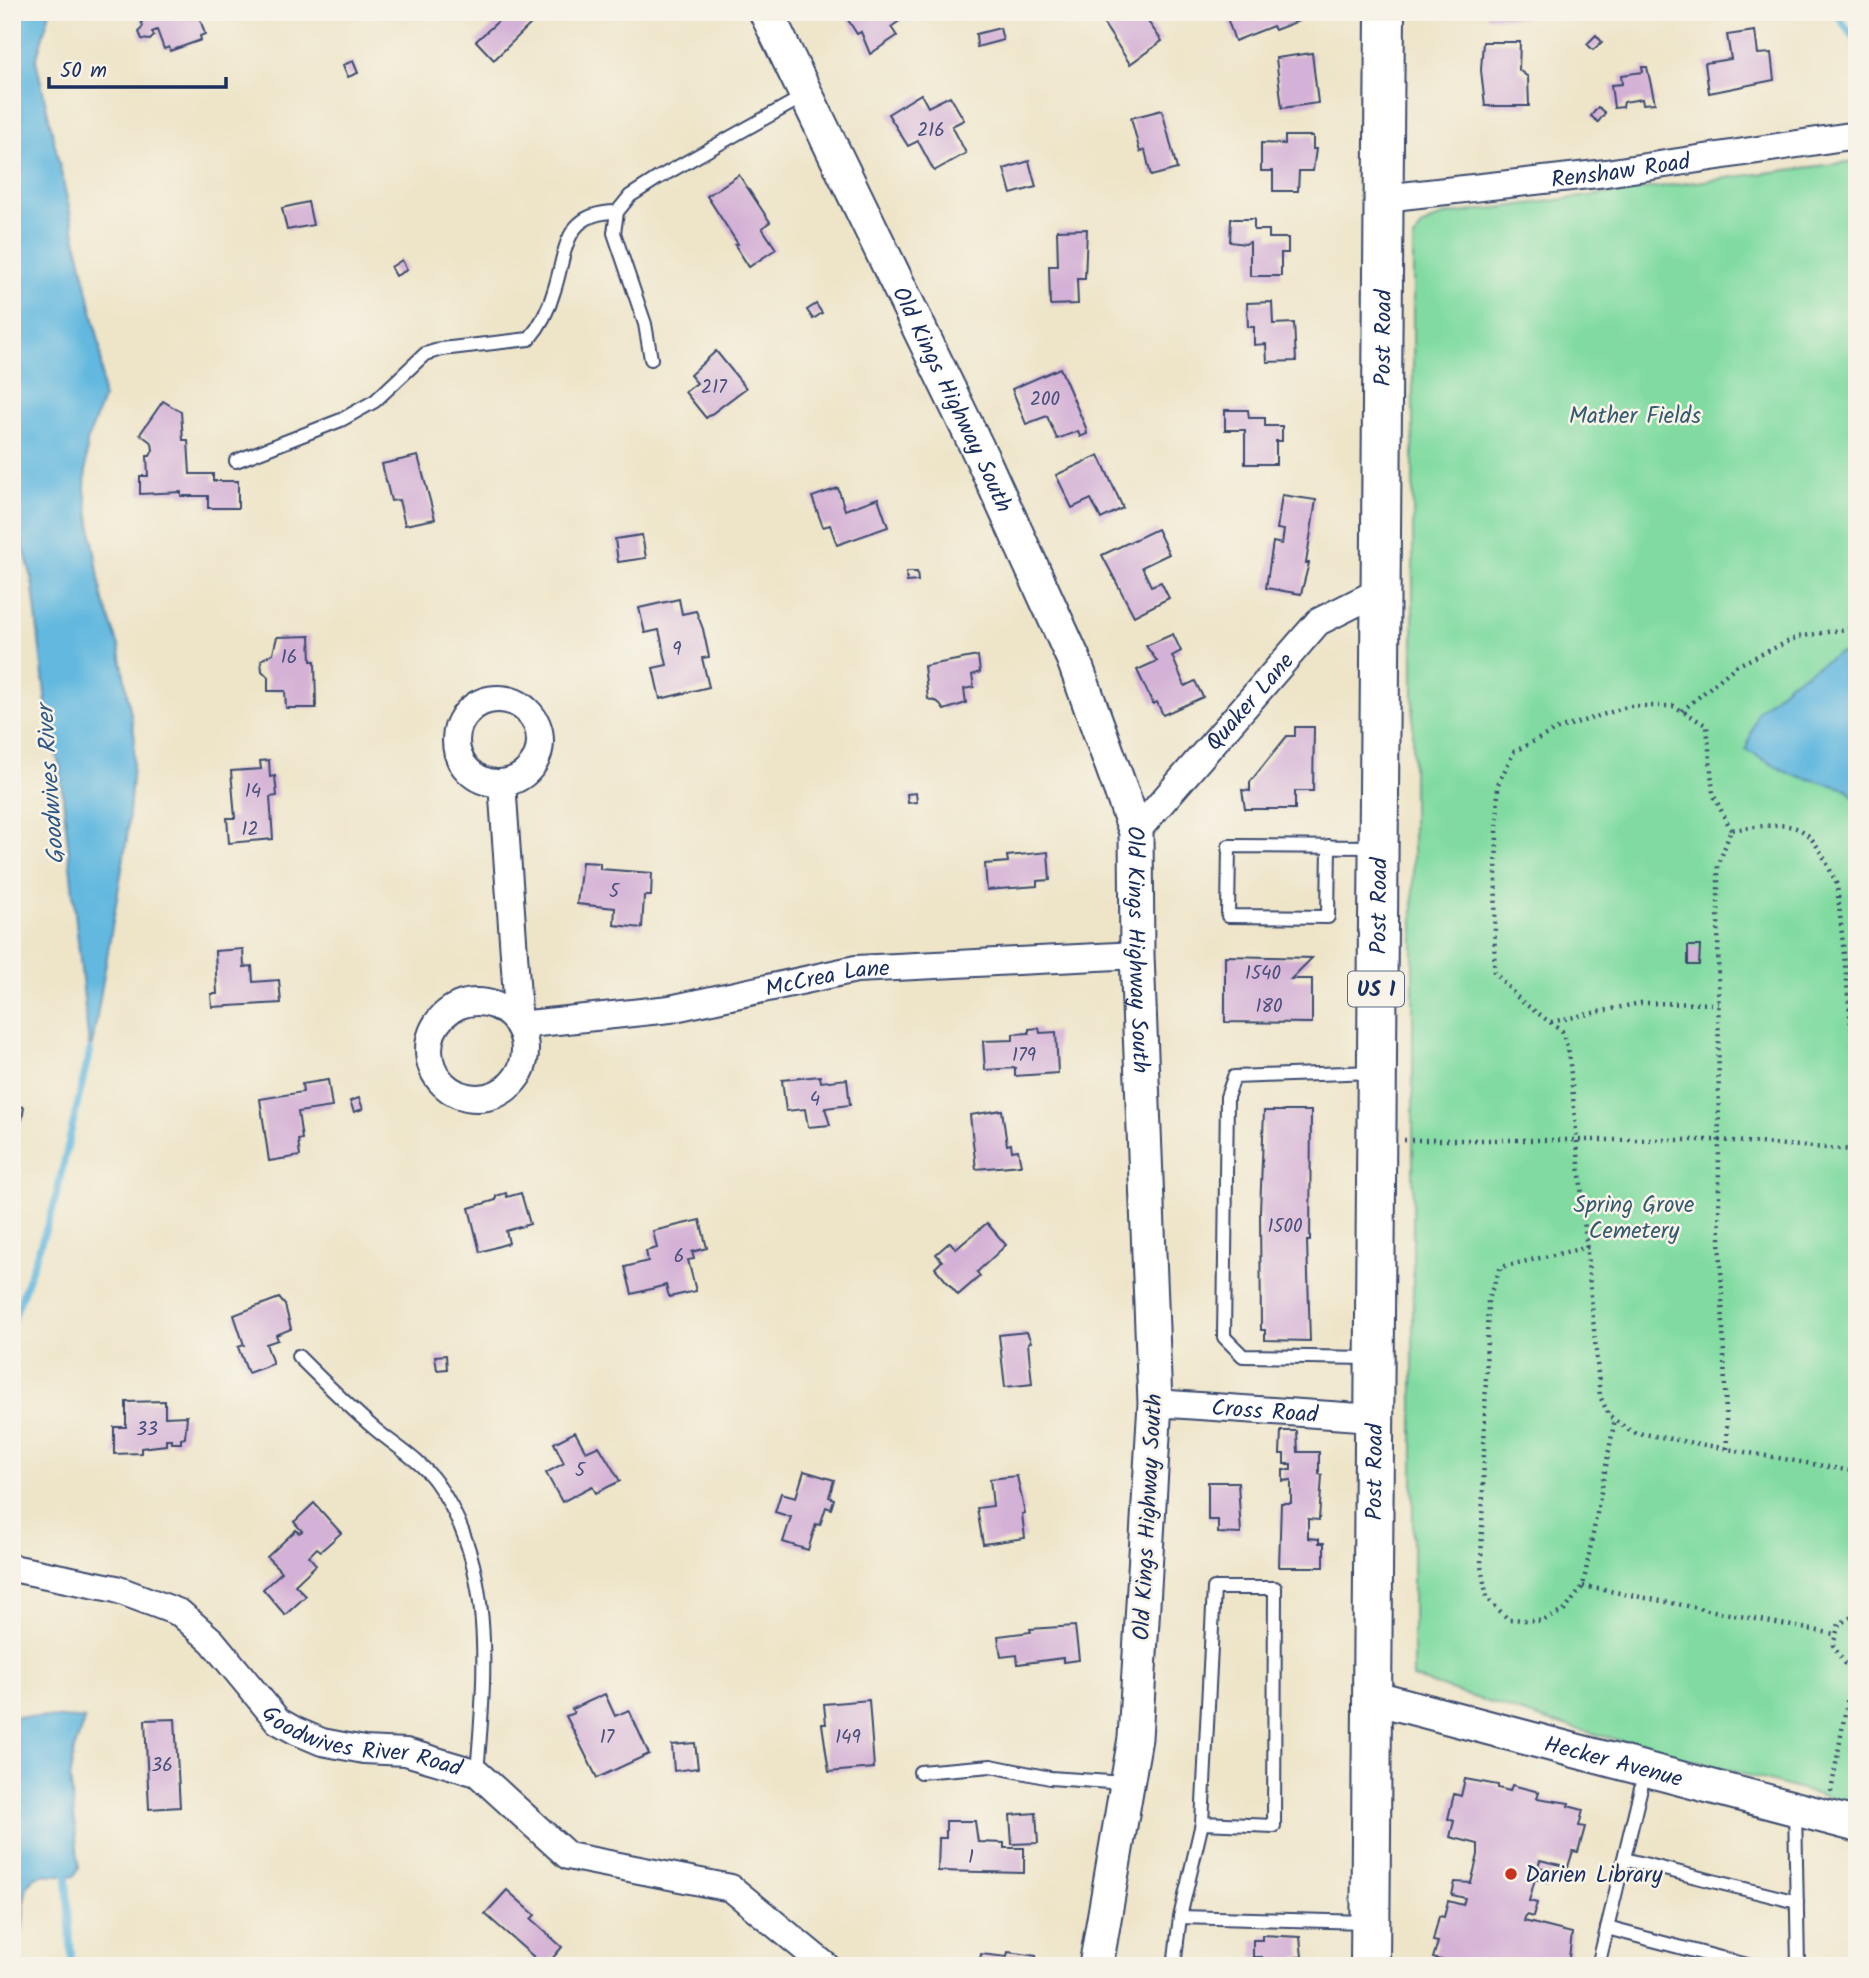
<svg xmlns="http://www.w3.org/2000/svg" width="1869" height="1978" viewBox="0 0 1869 1978" font-family="Kalam,sans-serif">
  <rect width="100%" height="100%" fill="#f7f3e8"/>
  <filter id="ink" filterUnits="userSpaceOnUse"><feTurbulence type="fractalNoise" baseFrequency=".0143" numOctaves="2"/><feDisplacementMap in="SourceGraphic" scale="14" xChannelSelector="R" yChannelSelector="G"/><feConvolveMatrix kernelMatrix="1 2 1 2 8 2 1 2 1" color-interpolation-filters="sRGB"/></filter>
  <filter id="wash" filterUnits="userSpaceOnUse"><feTurbulence type="fractalNoise" baseFrequency=".00686" numOctaves="4" result="noise"/><feDisplacementMap in="SourceGraphic" scale="28" xChannelSelector="R" yChannelSelector="G"/><feGaussianBlur stdDeviation="1.57" result="paint"/><feColorMatrix in="noise" values="0 0 0 0 0 0 0 0 0 0 0 0 0 0 0 0 0 1.4 0 .05"/><feComposite in="paint" operator="in"/></filter>
  <g filter="url(#wash)">
    <rect width="100%" height="100%" fill="#eee5c9"/>
    <path fill="#81dba1" stroke="#4e8580" stroke-width="2" d="M1857,161V1805L1551,1722L1413,1678V239L1423,225L1444,215Z"/>
    <g fill="#62b8df" stroke="#3e749e" stroke-width="2">
      <path d="M12,12H50L36,60L100,346L103,398L87,442L85,490L102,597L119,646L135,738L127,839L90,1057L60,768L48,721L32,578L12,506Z"/>
      <path d="M1839,653L1857,655V802L1847,789L1790,774L1746,750L1758,711L1791,682Z"/>
      <path d="M12,1716L85,1719L74,1750L70,1775L79,1867L75,1875C64,1877 51,1873 41,1875C12,1881 34,1933 12,1949Z"/>
    </g>
    <g fill="none" stroke-linecap="round" stroke-linejoin="round">
      <g stroke="#62b8df" stroke-width="7">
        <path d="M1835,12L1857,42"/>
        <path d="M12,1324L53,1209L90,1050"/>
        <path d="M66,1869L72,1966"/>
      </g>
    </g>
    <g id="blocks">
      <g fill="#d4b1d6">
        <path d="M138,12H187L188,16L198,13L205,34L200,36L201,40L170,51L169,47L164,49L157,30L152,32L154,36L150,40L142,39L139,32L143,26Z"/>
        <path d="M500,12H543L494,60L476,41L504,16Z"/>
        <path d="M843,12H902L905,17L891,27L897,36L870,54L861,32L857,34Z"/>
        <path d="M1096,12H1141L1162,41L1130,64Z"/>
        <path d="M1225,12H1296L1299,21L1275,30L1273,26L1235,41Z"/>
        <path d="M1487,12H1525V18L1487,17Z"/>
        <path d="M1674,12H1687L1686,19L1673,18Z"/>
        <path d="M1000,28L1003,40L977,47L976,34Z"/>
        <path d="M1755,31L1758,54L1771,53L1774,80L1709,93L1705,63L1731,59L1727,35Z"/>
        <path d="M1596,35L1602,42L1593,50L1587,44Z"/>
        <path d="M1483,42H1520L1519,70L1528,77L1529,106H1485L1481,70Z"/>
        <path d="M1312,53L1318,103L1282,108L1276,58Z"/>
        <path d="M353,61L358,73L348,77L343,65Z"/>
        <path d="M1642,67H1647L1655,103L1643,104L1642,99L1624,102L1623,107L1614,108L1611,85L1622,84L1621,75L1643,72Z"/>
        <path d="M921,94L928,107L950,96L964,120L952,126L966,153L934,171L918,141L908,146L888,114Z"/>
        <path d="M1598,107L1605,113L1598,122L1591,116Z"/>
        <path d="M1162,110L1177,169L1151,176L1145,150L1140,152L1131,118Z"/>
        <path d="M1285,136H1313V149H1316L1313,171H1299L1298,191H1273V171H1261V143L1285,144Z"/>
        <path d="M1029,161L1036,187L1011,194L1004,169Z"/>
        <path d="M739,175L770,222L762,228L776,249L749,267L735,245L738,244L707,196Z"/>
        <path d="M308,202L313,225L287,230L282,208Z"/>
        <path d="M1231,219H1254V230H1269V238H1288V253H1281V276H1250V242L1245,244L1230,242Z"/>
        <path d="M1087,229L1085,279H1077L1078,304L1050,305L1049,266H1058L1057,230Z"/>
        <path d="M402,260L407,270L396,276L391,267Z"/>
        <path d="M1272,302L1273,324L1294,323L1296,361L1267,362L1266,344L1254,345V327H1248L1247,303Z"/>
        <path d="M816,304L822,313L813,319L807,310Z"/>
        <path d="M716,351L746,388L706,418L685,392L697,383L690,375Z"/>
        <path d="M1060,368L1086,428L1087,434L1080,437L1078,431L1057,439L1047,416L1026,424L1012,389Z"/>
        <path d="M163,401L181,412L183,440H188L190,474H213V481H238V508H208V496H181V492L140,494V476H148L147,456H150L153,450L152,443L140,434Z"/>
        <path d="M1225,410H1248L1249,418H1265V426H1282V441H1276V464H1245V430H1225Z"/>
        <path d="M1099,455L1123,508L1101,519L1091,499L1072,508L1056,475Z"/>
        <path d="M418,456L435,519L405,525L399,500L391,501L382,464Z"/>
        <path d="M838,488L845,510L878,498L888,527L837,545L830,525L823,527L812,497Z"/>
        <path d="M1282,495L1316,500L1306,563H1309L1301,594L1266,588L1273,542L1282,544L1284,530L1277,529Z"/>
        <path d="M1157,529L1169,554L1142,567L1151,586L1161,582L1169,598L1134,616L1102,555Z"/>
        <path d="M642,535L646,558L618,562L615,539Z"/>
        <path d="M906,572H917L918,581L907,582Z"/>
        <path d="M679,599L682,614L696,611L703,629L709,657L702,658L709,687L660,699L653,668L667,665L659,630L645,633L639,608Z"/>
        <path d="M1173,634L1181,651L1172,656L1185,686L1195,681L1203,697L1163,715L1157,702L1153,704L1137,670L1157,661L1146,646Z"/>
        <path d="M310,636L311,661H315L316,708H286L285,691H268V677L262,671L261,660L273,653L277,637Z"/>
        <path d="M978,656L980,672L972,675L974,687L964,689L966,703L944,710L938,702L928,699L924,666Z"/>
        <path d="M1295,727H1314L1313,791H1295V809H1245L1242,790L1250,791V782L1287,736H1295Z"/>
        <path d="M269,760L270,777L275,776L277,796L270,797L273,839L229,843L227,818H235L231,771L261,769L260,761Z"/>
        <path d="M916,793L917,802L908,803L907,794Z"/>
        <path d="M1048,852L1050,880L1037,881V886L987,890L985,864L1008,862L1007,856Z"/>
        <path d="M582,862L600,863V869L652,873L651,896H644L642,928L614,925L615,908L577,904Z"/>
        <path d="M1688,946H1700L1699,965H1688Z"/>
        <path d="M243,949L244,967L252,966L253,982L279,980L281,1003L212,1007L211,994H217L215,951Z"/>
        <path d="M1225,956L1312,958L1291,979H1312V1023L1225,1022Z"/>
        <path d="M1039,1028L1040,1033L1056,1032L1058,1073L1015,1076V1068L985,1070L983,1041L1013,1040V1034L1029,1033V1029Z"/>
        <path d="M820,1076L821,1082L847,1079L850,1105L825,1108L830,1125L808,1127L805,1109L786,1111L782,1080Z"/>
        <path d="M328,1080L332,1107L298,1112L302,1139L298,1140L300,1156L269,1161L260,1099L303,1092L302,1084Z"/>
        <path d="M359,1098L363,1109L354,1112L350,1101Z"/>
        <path d="M12,1105L24,1107L22,1120L12,1119Z"/>
        <path d="M1002,1110L1007,1145L1011,1144L1012,1151L1018,1150L1021,1165L976,1169L970,1115Z"/>
        <path d="M1264,1111H1311L1310,1241H1307L1310,1341L1265,1340V1330H1261L1260,1212Z"/>
        <path d="M506,1193L507,1197L521,1193L530,1224L506,1231L509,1243L480,1252L469,1208L496,1200V1196Z"/>
        <path d="M700,1220L707,1248L692,1252L694,1259L688,1260L696,1291L669,1297L666,1285L632,1294L625,1267L648,1261L646,1251L657,1248L653,1231Z"/>
        <path d="M987,1223L1006,1245L977,1272L980,1276L958,1295L935,1268L942,1261L936,1254L950,1242L956,1249Z"/>
        <path d="M279,1298L285,1305L291,1329L276,1335L278,1340L266,1344L273,1364L248,1373L238,1347L244,1345L234,1315Z"/>
        <path d="M1027,1332L1031,1342L1028,1343L1032,1384L1005,1387L999,1335Z"/>
        <path d="M446,1355L447,1369L437,1370L435,1356Z"/>
        <path d="M165,1401V1417L187,1416L185,1438L181,1439V1443H171V1439H166V1445L141,1448V1453L114,1454V1427H126V1402Z"/>
        <path d="M1281,1431H1297L1298,1452H1319V1474L1322,1475L1319,1520L1308,1519V1538L1319,1539V1543H1324V1567H1279L1281,1503H1291V1480L1283,1481V1470H1291V1464H1284V1454H1280Z"/>
        <path d="M575,1432L586,1452L599,1446L620,1481L596,1493L592,1486L562,1502L546,1473L564,1463L554,1443Z"/>
        <path d="M804,1471L834,1480L829,1497L834,1499L831,1509L826,1507L820,1525L816,1524L808,1550L783,1542L791,1517L775,1512L781,1493L796,1497Z"/>
        <path d="M1017,1476L1025,1513L1022,1514L1025,1538L983,1544L977,1508L993,1506L990,1479Z"/>
        <path d="M1208,1482H1238L1241,1534L1218,1533V1520H1208Z"/>
        <path d="M314,1503L341,1533L321,1551L317,1548L309,1556L316,1565L295,1585L306,1596L285,1615L263,1589L282,1572L267,1557L296,1530L299,1533L302,1531L294,1522Z"/>
        <path d="M1075,1626L1079,1660L1063,1662V1658L1018,1664L1017,1655L1001,1657L998,1636L1031,1632L1030,1629Z"/>
        <path d="M605,1694L615,1716L629,1710L649,1754L597,1778L566,1716L574,1713L572,1709Z"/>
        <path d="M869,1700L874,1768L829,1772L822,1724H826L824,1704Z"/>
        <path d="M175,1719L180,1807L149,1809L145,1720Z"/>
        <path d="M695,1743L698,1768L674,1771L672,1745Z"/>
        <path d="M1465,1779L1498,1785V1788L1510,1791L1512,1785L1539,1792L1537,1798L1569,1803L1568,1806L1583,1810L1579,1826L1585,1827L1578,1852L1573,1851L1568,1867L1540,1860L1538,1867L1553,1870L1549,1882L1535,1879L1529,1901L1537,1903L1533,1917L1526,1915L1524,1921L1572,1933L1568,1966H1464L1433,1958L1438,1942L1433,1941L1439,1916L1444,1917L1448,1901L1463,1905L1465,1898L1452,1895L1455,1882L1471,1883L1478,1855V1844L1450,1837L1454,1821L1448,1819L1454,1794L1461,1796Z"/>
        <path d="M1036,1813L1038,1843L1012,1844L1010,1815Z"/>
        <path d="M946,1821H975L978,1842L1004,1843V1848H1024V1873L938,1871L939,1838H946Z"/>
        <path d="M507,1890L535,1915L531,1919L562,1947L546,1966H537L531,1960L534,1957L485,1914Z"/>
        <path d="M1262,1935L1300,1937L1302,1957H1296V1966H1262V1957H1253V1940H1262Z"/>
        <path d="M1008,1952L1036,1956L1037,1966H979L981,1954L1007,1957Z"/>
      </g>
    </g>
  </g>
  <g filter="url(#ink)">
    <use href="#blocks" fill-opacity="0" stroke="#3b4a6e" stroke-width="2"/>
    <g fill="none" stroke-linecap="round" stroke-linejoin="round">
      <g stroke="#3b4a6e" stroke-width="16">
        <g id="service">
          <path d="M651,359L645,324L614,233L617,212L630,196L658,178L806,95"/>
          <path d="M236,461L341,420L375,401L425,354L442,349L529,339C541,325 549,309 554,291C567,252 562,212 617,212"/>
          <path d="M1329,846L1328,917L1228,916L1229,846L1376,847"/>
          <path d="M298,1356C323,1381 348,1406 375,1429C394,1445 422,1462 436,1482C496,1566 485,1676 477,1773"/>
          <path d="M1370,1358L1243,1356L1224,1337L1227,1097L1234,1077L1374,1072"/>
          <path d="M920,1772L991,1766L1050,1778L1125,1783"/>
          <path d="M1795,1809L1798,1966"/>
          <path d="M1624,1859L1797,1902"/>
          <path d="M1180,1917L1202,1823L1214,1588H1275L1274,1826L1202,1823"/>
          <path d="M1607,1928L1751,1966"/>
          <path d="M1174,1966L1180,1917L1366,1922"/>
          <path d="M1598,1966L1645,1771"/>
        </g>
      </g>
      <g stroke="#3b4a6e" stroke-width="30">
        <g id="minor">
          <path id="s1" d="M1384,198L1606,173L1857,135"/>
          <circle cx="498" cy="741" r="42"/>
          <path id="s2" d="M502,783L519,1025L670,1009L856,969L1137,955"/>
          <path id="s3" d="M1136,832L1318,622L1378,592"/>
          <circle cx="477" cy="1050" r="48"/>
          <path id="s4" d="M1155,1403L1374,1418"/>
          <path id="s5" d="M12,1568L116,1589L180,1613L212,1641L278,1721L296,1731L322,1742L364,1750L406,1752L477,1773L568,1856L731,1888L826,1966"/>
        </g>
      </g>
      <g stroke="#3b4a6e" stroke-width="37">
        <g id="tertiary">
          <path id="s6" d="M766,12L984,462L1073,658L1136,832L1137,955L1155,1403L1135,1738L1096,1966"/>
          <path id="s7" d="M1372,1697L1857,1825"/>
        </g>
      </g>
      <g stroke="#3b4a6e" stroke-width="42">
        <g id="primary">
          <path id="s8" d="M1370,1966L1385,12"/>
        </g>
      </g>
      <g stroke="#3b4a6e" stroke-width="4.5" stroke-dasharray="2 5" stroke-linecap="butt">
        <path d="M1682,711L1736,666L1798,637L1857,627"/>
        <path d="M1731,830L1713,794L1707,726L1674,706H1630L1555,730L1514,752L1498,784L1494,972L1521,1001L1562,1031L1569,1053L1600,1396L1609,1416L1632,1432L1857,1472"/>
        <path d="M1551,1022L1640,1003L1718,1004"/>
        <path d="M1857,1122L1849,1186L1853,1303L1857,1308"/>
        <path d="M1404,1140H1719L1854,1150"/>
        <path d="M1588,1247L1501,1267L1488,1299L1481,1567L1487,1598L1508,1619L1543,1621L1565,1610L1583,1586L1615,1419"/>
        <path d="M1727,1449L1719,1207L1718,866L1731,830C1800,821 1807,818 1837,885L1857,1084"/>
        <path d="M1583,1586L1834,1634"/>
        <path d="M1857,1614L1839,1624L1833,1645L1844,1663L1857,1668"/>
        <path d="M1831,1792L1853,1668"/>
      </g>
      <use href="#service" stroke="#fff" stroke-width="12"/>
      <use href="#minor" stroke="#fff" stroke-width="26"/>
      <use href="#tertiary" stroke="#fff" stroke-width="33"/>
      <use href="#primary" stroke="#fff" stroke-width="38"/>
    </g>
  </g>
  <circle fill="#c8321e" stroke="#f7f3e8" stroke-width="2.5" cx="1511" cy="1874" r="7"/>
  <g text-anchor="middle" stroke-width="5" stroke-linejoin="round" paint-order="stroke">
    <g font-size="19" fill="#49507c">
      <text x="931" y="136">216</text>
      <text x="714" y="393">217</text>
      <text x="1045" y="405">200</text>
      <text x="677" y="655">9</text>
      <text x="289" y="663">16</text>
      <text x="253" y="797">14</text>
      <text x="250" y="835">12</text>
      <text x="614" y="897">5</text>
      <text x="1263" y="979">1540</text>
      <text x="1269" y="1012">180</text>
      <text x="1024" y="1061">179</text>
      <text x="815" y="1105">4</text>
      <text x="1285" y="1232">1500</text>
      <text x="679" y="1262">6</text>
      <text x="147" y="1435">33</text>
      <text x="580" y="1476">5</text>
      <text x="607" y="1743">17</text>
      <text x="848" y="1743">149</text>
      <text x="162" y="1771">36</text>
      <text x="971" y="1863">1</text>
    </g>
    <rect fill="#f7f3e8" stroke="#5d6a87" stroke-width="2" x="1348" y="971.5" width="56" height="35" rx="5"/>
    <g font-size="21" font-weight="bold" fill="#1b2f5e">
      <text x="1376" y="996">US 1</text>
    </g>
    <g font-size="23" fill="#1b2f5e" stroke="#f7f3e8">
      <text dy="8" stroke="none"><textPath href="#s1" startOffset="238">Renshaw Road</textPath></text>
      <text dy="8" stroke="none"><textPath href="#s8" startOffset="1628">Post Road</textPath></text>
      <text dy="8" stroke="none"><textPath href="#s6" startOffset="430">Old Kings Highway South</textPath></text>
      <text dy="8" stroke="none"><textPath href="#s3" startOffset="173">Quaker Lane</textPath></text>
      <text dy="8" stroke="none"><textPath href="#s8" startOffset="1060">Post Road</textPath></text>
      <text dy="8" stroke="none"><textPath href="#s6" startOffset="1018">Old Kings Highway South</textPath></text>
      <text dy="8" stroke="none"><textPath href="#s2" startOffset="555">McCrea Lane</textPath></text>
      <text dy="8" stroke="none"><textPath href="#s4" startOffset="110">Cross Road</textPath></text>
      <text dy="8" stroke="none"><textPath href="#s8" startOffset="494">Post Road</textPath></text>
      <text transform="translate(1147 1517) rotate(-87)" y="8">Old Kings Highway South</text>
      <text dy="8" stroke="none"><textPath href="#s5" startOffset="408">Goodwives River Road</textPath></text>
      <text dy="8" stroke="none"><textPath href="#s7" startOffset="250">Hecker Avenue</textPath></text>
    </g>
    <g font-size="23" fill="#345a6f" stroke="#f7f3e8">
      <text x="1635" y="423">Mather Fields</text>
      <text x="1634" y="1212">Spring Grove<tspan x="1634" dy="26">Cemetery</tspan></text>
    </g>
    <g font-size="23" fill="#1b2f5e" stroke="#f7f3e8" text-anchor="start">
      <text x="1525" y="1882">Darien Library</text>
    </g>
    <g font-size="24" font-style="italic" fill="#305885" stroke="#f7f3e8">
      <text transform="translate(50 785) rotate(-94)" y="8">Goodwives River</text>
    </g>
  </g>
  <rect width="1869" height="1978" fill="none" stroke="#f7f3e8" stroke-width="42"/>
  <path d="M49 77v10h177v-10" fill="none" stroke="#1b2f5e" stroke-width="3.5"/>
  <text x="60" y="77" font-size="21" fill="#1b2f5e" stroke="#f7f3e8" stroke-width="5" paint-order="stroke">50 m</text>
</svg>
